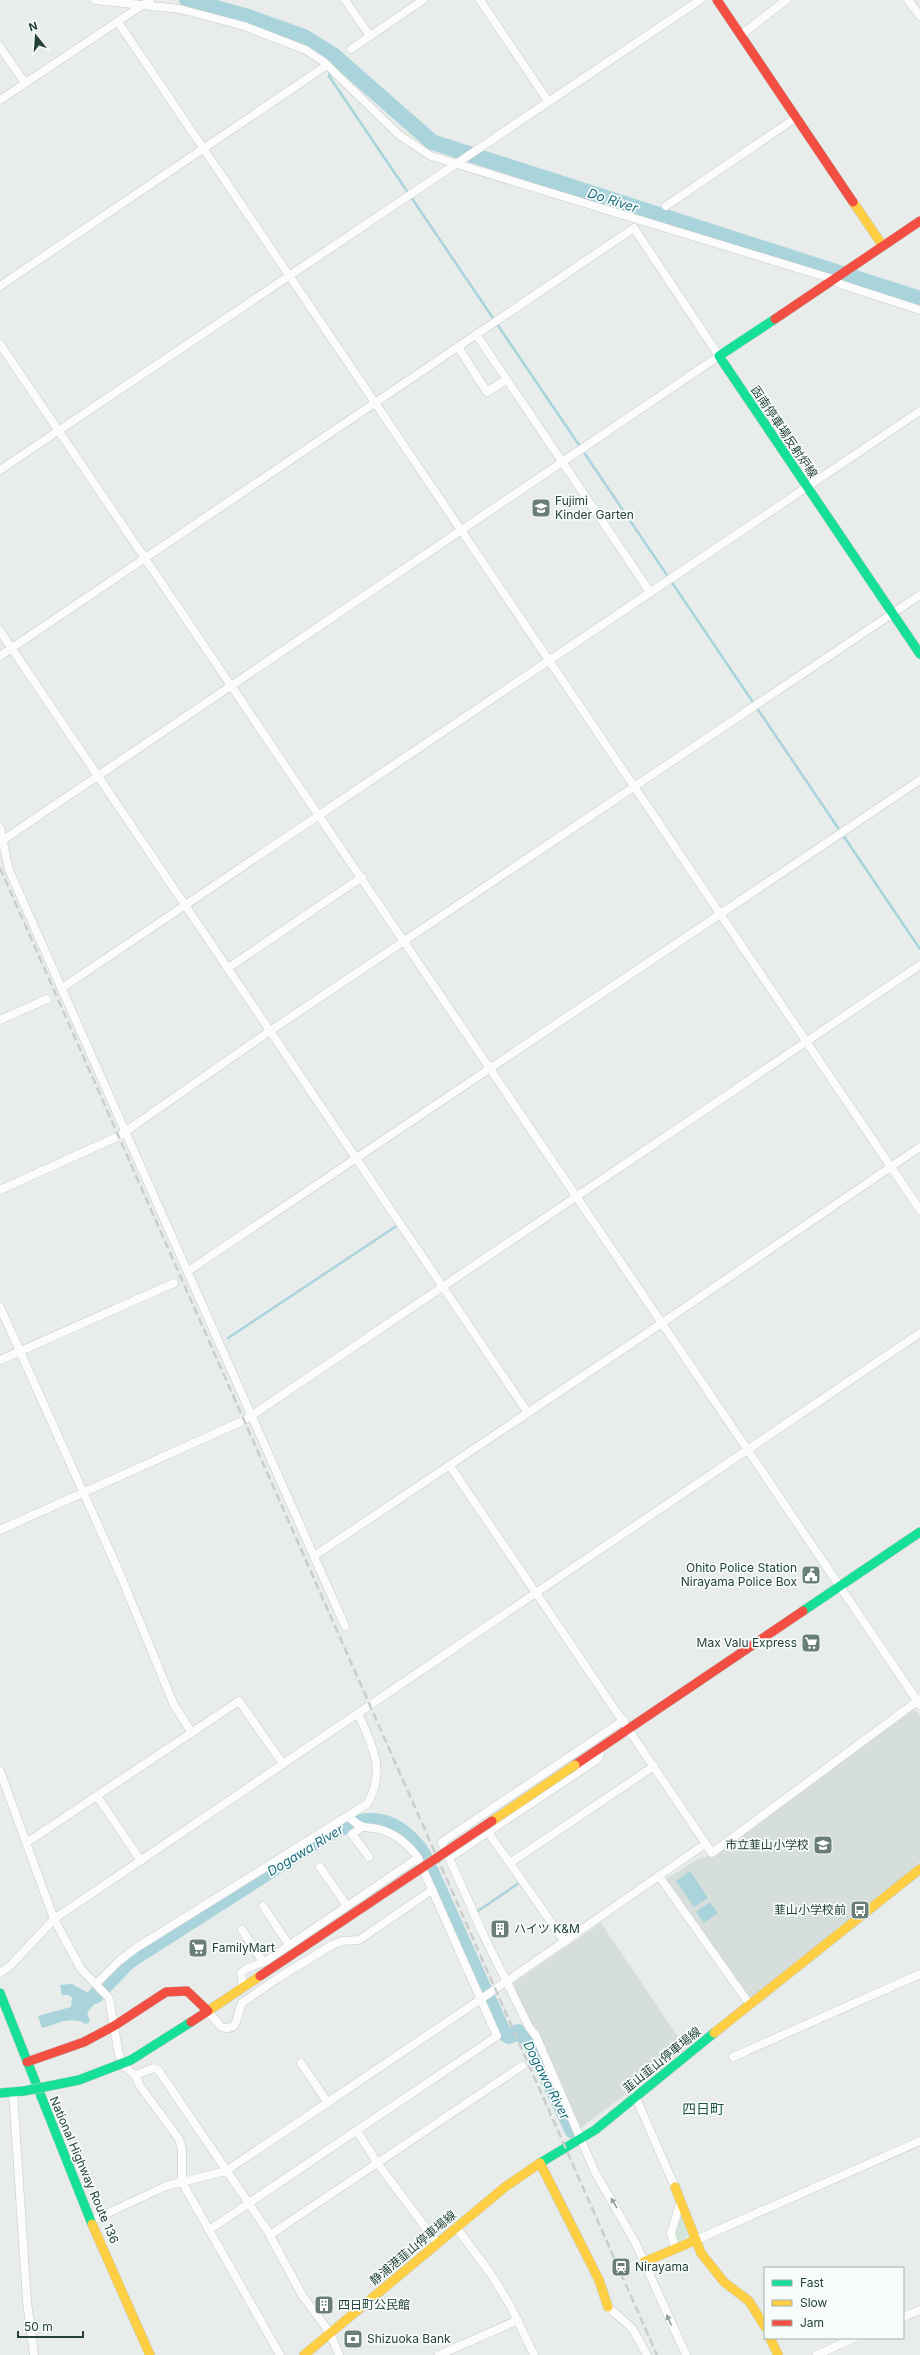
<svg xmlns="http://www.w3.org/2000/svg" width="920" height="2355" viewBox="0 0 920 2355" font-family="Inter,'Noto Sans JP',sans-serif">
  <rect width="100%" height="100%" fill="#e8edeb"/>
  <g fill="#d6dedb">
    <path d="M908,1707L916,1711L920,1717V1862L750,2001L666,1879L699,1858L712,1855Z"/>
    <path d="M601,1923L684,2046V2050L581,2128L538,2031L530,2023L513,1983Z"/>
  </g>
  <path fill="#d1e6d8" d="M681,2216L689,2236L680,2241L675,2238L673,2233Z"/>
  <g fill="#a9d4db">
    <path d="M690,1871L708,1898L694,1907L676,1881Z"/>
    <path d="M710,1902L718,1913L704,1923L696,1912Z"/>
    <path d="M107,1978L112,1982L87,2013L90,2021L86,2024C73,2015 55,2024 42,2028L38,2016L71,2007L72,1998L69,1995H62L60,1985L72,1984L90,1994L96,1991Z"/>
  </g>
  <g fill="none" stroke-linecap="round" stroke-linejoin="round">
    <g stroke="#a9d4db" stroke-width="2.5">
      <path d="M333,55L329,76L579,445"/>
      <path d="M585,454L920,949"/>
      <path d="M228,1338L398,1225"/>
      <path d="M478,1911L519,1883"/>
    </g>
    <g stroke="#a9d4db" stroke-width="16">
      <path d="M187,0L248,17L304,37L333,55L432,142L920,299"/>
      <path d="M95,1996L129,1961L321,1838C362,1813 394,1813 423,1854L503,2032L509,2036L518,2032L529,2040L573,2131"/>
    </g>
    <g stroke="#c5cac8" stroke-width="9">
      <g id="street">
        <path d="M95,0L180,9L244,26L306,50L324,62L399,135L431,156L833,279L840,284L920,310"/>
        <path d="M345,0L370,36"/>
        <path d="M480,0L548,101"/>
        <path d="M908,0L920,16"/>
        <path d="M118,22L920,1210"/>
        <path d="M741,35L786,0"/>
        <path d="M0,47L25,83"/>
        <path d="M351,49L423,0"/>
        <path d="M0,100L150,0"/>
        <path d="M666,206L797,117"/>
        <path d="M0,286L327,65"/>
        <path d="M476,334L650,592"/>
        <path d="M0,344L920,1705"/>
        <path d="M458,347L487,392L506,380"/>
        <path d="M0,470L700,0"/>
        <path d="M0,631L528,1413"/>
        <path d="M0,656L634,228L719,356L0,842"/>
        <path d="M0,828L9,870L345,1626"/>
        <path d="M228,968L362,877"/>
        <path d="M62,988L920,411"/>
        <path d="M0,1020L47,999"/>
        <path d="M0,1190L119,1136L270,1031L920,595"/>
        <path d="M188,1271L920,780"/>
        <path d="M0,1307L120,1574L174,1705L192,1733"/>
        <path d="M0,1360L174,1283"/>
        <path d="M450,1466L712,1853L920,1699"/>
        <path d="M0,1530L245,1420L920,965"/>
        <path d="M314,1556L662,1323L920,1147"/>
        <path d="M624,1720L442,1842L484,1936L529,2027L536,2036L595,2172L635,2242L686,2355"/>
        <path d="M0,1771L54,1919L81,1969L109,1998L119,2055L125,2067L135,2075L154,2068L159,2071L267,2230L302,2295L330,2333L339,2355"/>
        <path d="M97,1796L141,1861"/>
        <path d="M361,1828L352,1834L369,1857"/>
        <path d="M488,1832L565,1942"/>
        <path d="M26,1843L239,1701L283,1764"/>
        <path d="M449,1858L598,1759L600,1755L599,1749"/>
        <path d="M510,1863L654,1766"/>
        <path d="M320,1867L347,1906"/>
        <path d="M659,1876L750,2005"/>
        <path d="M263,1906L289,1945"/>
        <path d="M242,1930L263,1962"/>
        <path d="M0,1973L11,1965L54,1919L920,1333"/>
        <path d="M96,1984L119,1961L136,1948L367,1804C387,1770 372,1746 358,1713"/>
        <path d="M243,1988L241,1973L246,1969L266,1961L418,1858"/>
        <path d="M208,2011L221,2027C240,2033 236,2014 242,2003L278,1978L332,1945L342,1941L359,1940L432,1890"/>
        <path d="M733,2057L920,1974"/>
        <path d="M301,2063L328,2103"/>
        <path d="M135,2075L140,2086L179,2139L182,2149V2182L280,2355"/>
        <path d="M13,2092L27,2302L34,2355"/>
        <path d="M635,2096L675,2187"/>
        <path d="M357,2131L378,2164L437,2243"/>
        <path d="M91,2221L166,2186L226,2171L481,1999L705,1844"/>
        <path d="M456,2227L491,2274L511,2307L534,2355"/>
        <path d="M209,2230L497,2036L418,1858C409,1845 397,1835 382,1830C363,1824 366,1833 349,1817"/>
        <path d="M270,2235L522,2066"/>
        <path d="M696,2240L920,2141"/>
        <path d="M675,2249L671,2233L681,2201"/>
        <path d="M608,2307L632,2328L647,2355"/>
        <path d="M903,2317L920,2310"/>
        <path d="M439,2355L518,2320"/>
        <path d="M817,2355L854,2338"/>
      </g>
    </g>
    <g stroke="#c3cbc8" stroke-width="10">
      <g id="fast">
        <path d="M775,319L719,356L920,654"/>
        <path d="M803,1611L920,1532"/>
        <path d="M0,1993L92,2224"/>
        <path d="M131,2060L191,2022"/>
        <path d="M0,2093L24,2091"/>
        <path d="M540,2163L595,2130L714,2033"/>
      </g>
    </g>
    <g stroke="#c3cbc8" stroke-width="10">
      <g id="slow">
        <path d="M853,202L883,246"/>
        <path d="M208,2011L260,1976"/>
        <path d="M714,2033L920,1869"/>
        <path d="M540,2163L599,2280L608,2307"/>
        <path d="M675,2187L701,2253L724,2282L749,2301L765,2327"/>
        <path d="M92,2224L150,2355"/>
        <path d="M644,2262L696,2240"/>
        <path d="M770,2338L778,2355"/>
        <path d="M304,2355L505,2187L540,2163"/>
      </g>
    </g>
    <g stroke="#c3cbc8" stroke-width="10">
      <g id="jam">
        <path d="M717,0L853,202"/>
        <path d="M775,319L920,221"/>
        <path d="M575,1765L803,1611"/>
        <path d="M27,2062L84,2042L114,2026L166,1992L187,1991L208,2011L191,2022"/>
      </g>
    </g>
    <use href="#street" stroke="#fcfcfc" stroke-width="8"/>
    <use href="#fast" stroke="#16e098" stroke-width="9"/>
    <use href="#slow" stroke="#ffcf43" stroke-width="9"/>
    <use href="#jam" stroke="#f24e42" stroke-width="9"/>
    <path stroke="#c9cdcc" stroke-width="2.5" stroke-dasharray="8 4" stroke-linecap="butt" d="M0,868L657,2355"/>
    <g stroke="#c3cbc8" stroke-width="10" stroke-linecap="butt">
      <path id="fast-bridge" d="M24,2091L79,2080L131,2060"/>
    </g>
    <g stroke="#c3cbc8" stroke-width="10" stroke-linecap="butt">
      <path id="slow-bridge" d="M492,1821L575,1765"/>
    </g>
    <g stroke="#c3cbc8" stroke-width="10" stroke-linecap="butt">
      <path id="jam-bridge" d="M260,1976L492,1821"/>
    </g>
    <use href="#fast-bridge" stroke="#16e098" stroke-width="9"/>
    <use href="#slow-bridge" stroke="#ffcf43" stroke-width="9"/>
    <use href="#jam-bridge" stroke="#f24e42" stroke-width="9"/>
  </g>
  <defs><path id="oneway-solid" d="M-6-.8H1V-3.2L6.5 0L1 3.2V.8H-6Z"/></defs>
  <g fill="#909f9b">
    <use href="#oneway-solid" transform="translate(614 2203) rotate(-121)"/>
    <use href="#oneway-solid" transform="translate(669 2320) rotate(-114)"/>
  </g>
  <defs>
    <g id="school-square" transform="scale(1)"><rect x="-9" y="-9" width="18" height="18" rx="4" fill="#697e78" stroke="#f7fbf9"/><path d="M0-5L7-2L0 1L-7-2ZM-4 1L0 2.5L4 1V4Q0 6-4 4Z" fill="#fff"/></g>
    <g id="civic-square" transform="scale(1)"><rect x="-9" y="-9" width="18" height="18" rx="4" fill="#697e78" stroke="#f7fbf9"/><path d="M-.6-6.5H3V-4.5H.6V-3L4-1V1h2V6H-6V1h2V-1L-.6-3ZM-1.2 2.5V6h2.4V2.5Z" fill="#fff"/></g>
    <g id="supermarket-square" transform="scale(1)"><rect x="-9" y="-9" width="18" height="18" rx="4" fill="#697e78" stroke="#f7fbf9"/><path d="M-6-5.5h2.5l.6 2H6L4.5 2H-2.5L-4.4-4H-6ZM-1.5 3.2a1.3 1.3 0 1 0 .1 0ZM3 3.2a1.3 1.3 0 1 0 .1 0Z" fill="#fff"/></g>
    <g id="bus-square" transform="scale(1)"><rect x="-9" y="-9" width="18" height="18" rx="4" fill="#697e78" stroke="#f7fbf9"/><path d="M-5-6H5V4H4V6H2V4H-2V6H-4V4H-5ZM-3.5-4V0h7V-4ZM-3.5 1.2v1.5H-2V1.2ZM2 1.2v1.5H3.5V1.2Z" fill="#fff"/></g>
    <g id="building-square" transform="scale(1)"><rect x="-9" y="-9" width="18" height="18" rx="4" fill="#697e78" stroke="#f7fbf9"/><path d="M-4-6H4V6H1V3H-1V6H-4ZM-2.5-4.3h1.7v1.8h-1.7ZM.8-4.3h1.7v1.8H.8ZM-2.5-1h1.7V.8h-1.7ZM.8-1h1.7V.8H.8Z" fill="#fff"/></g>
    <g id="station-square" transform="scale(1)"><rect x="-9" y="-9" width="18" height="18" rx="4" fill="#697e78" stroke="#f7fbf9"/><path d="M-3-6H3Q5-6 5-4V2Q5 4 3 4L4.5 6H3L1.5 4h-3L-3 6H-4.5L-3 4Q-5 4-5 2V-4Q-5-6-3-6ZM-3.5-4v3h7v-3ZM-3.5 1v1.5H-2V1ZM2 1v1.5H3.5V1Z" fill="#fff"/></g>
    <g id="bank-square" transform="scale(1)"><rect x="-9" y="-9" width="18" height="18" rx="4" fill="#697e78" stroke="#f7fbf9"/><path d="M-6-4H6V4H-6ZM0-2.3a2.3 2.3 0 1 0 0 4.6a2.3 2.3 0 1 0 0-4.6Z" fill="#fff"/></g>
  </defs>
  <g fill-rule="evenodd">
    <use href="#school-square" x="541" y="508"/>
    <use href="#civic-square" x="811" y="1575"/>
    <use href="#supermarket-square" x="811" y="1643"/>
    <use href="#school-square" x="823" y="1845"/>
    <use href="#bus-square" x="860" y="1910"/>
    <use href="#building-square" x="500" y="1929"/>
    <use href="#supermarket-square" x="198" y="1948"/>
    <use href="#station-square" x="621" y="2267"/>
    <use href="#building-square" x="324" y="2305"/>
    <use href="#bank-square" x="353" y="2339"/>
  </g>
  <g text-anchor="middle" stroke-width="3.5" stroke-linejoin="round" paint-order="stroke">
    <g font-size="12" fill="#24423a" stroke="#f7fbf9">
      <text transform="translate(784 432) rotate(56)" y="4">函南停車場反射炉線</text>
      <text transform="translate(662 2060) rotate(-39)" y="4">韮山韮山停車場線</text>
      <text transform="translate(84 2170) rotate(67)" y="4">National Highway Route 136</text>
      <text transform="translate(413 2248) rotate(-40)" y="4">静浦港韮山停車場線</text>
    </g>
    <g font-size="12" fill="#24423a" stroke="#f7fbf9" text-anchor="start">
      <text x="555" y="505">Fujimi<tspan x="555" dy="14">Kinder Garten</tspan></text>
      <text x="797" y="1572" text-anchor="end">Ohito Police Station<tspan x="797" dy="14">Nirayama Police Box</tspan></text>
      <text x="797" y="1647" text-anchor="end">Max Valu Express</text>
      <text x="809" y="1849" text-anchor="end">市立韮山小学校</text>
      <text x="846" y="1914" text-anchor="end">韮山小学校前</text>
      <text x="514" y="1933">ハイツ K&amp;M</text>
      <text x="212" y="1952">FamilyMart</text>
      <text x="635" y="2271">Nirayama</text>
      <text x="338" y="2309">四日町公民館</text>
      <text x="367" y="2343">Shizuoka Bank</text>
    </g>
    <g font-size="13" font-style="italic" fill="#1c6f80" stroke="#f7fbf9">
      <text transform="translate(613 200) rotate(18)" y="5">Do River</text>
      <text transform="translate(305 1850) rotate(-31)" y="5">Dogawa River</text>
      <text transform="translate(547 2080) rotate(63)" y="5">Dogawa River</text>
    </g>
    <g font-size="14" fill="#1f5548" stroke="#f7fbf9">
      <text x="703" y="2114">四日町</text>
    </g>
  </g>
  <rect x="764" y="2267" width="140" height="72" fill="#f7fbf9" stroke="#a3b1ad"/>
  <rect x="772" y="2280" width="20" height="6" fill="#16e098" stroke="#a3b1ad"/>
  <text x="800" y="2287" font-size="12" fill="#24423a">Fast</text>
  <rect x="772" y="2300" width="20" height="6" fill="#ffcf43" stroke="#a3b1ad"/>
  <text x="800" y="2307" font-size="12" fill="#24423a">Slow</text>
  <rect x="772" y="2320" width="20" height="6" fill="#f24e42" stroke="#a3b1ad"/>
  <text x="800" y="2327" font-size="12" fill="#24423a">Jam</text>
  <g transform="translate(36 36) rotate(343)" stroke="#f7fbf9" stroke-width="3" paint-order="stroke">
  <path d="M0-3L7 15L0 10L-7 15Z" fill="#24423a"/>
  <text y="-6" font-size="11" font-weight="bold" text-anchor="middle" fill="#24423a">N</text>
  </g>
  <path d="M18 2331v6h65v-6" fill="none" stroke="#24423a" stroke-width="2"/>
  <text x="24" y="2331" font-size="12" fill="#24423a" stroke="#f7fbf9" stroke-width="3" paint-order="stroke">50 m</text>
</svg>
